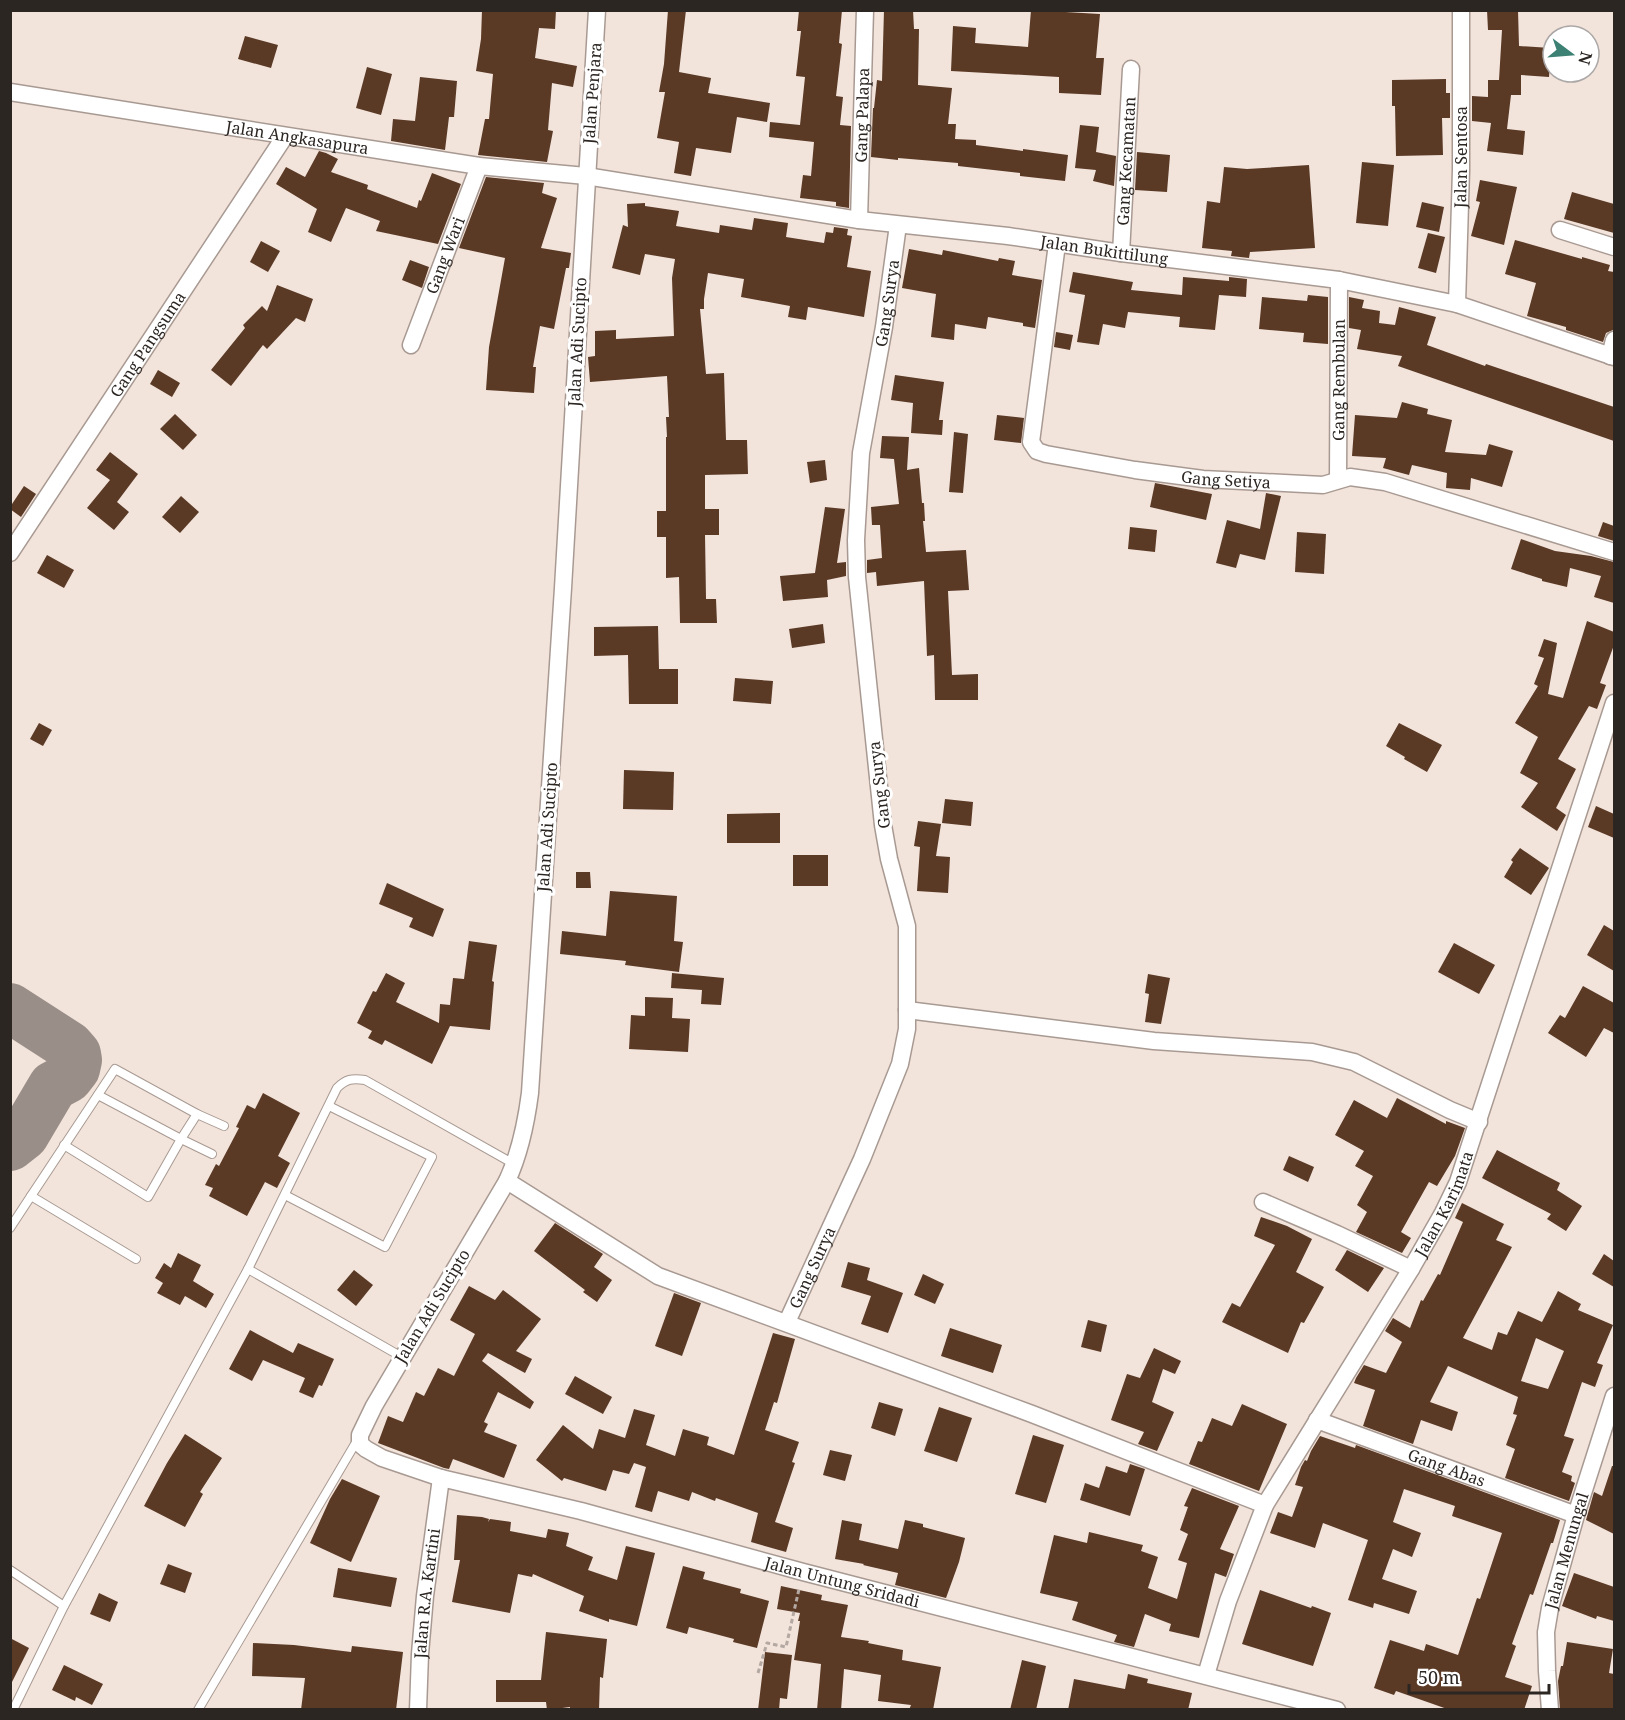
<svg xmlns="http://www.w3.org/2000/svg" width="1625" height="1720" viewBox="0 0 1625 1720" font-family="'Noto Serif',serif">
  <rect width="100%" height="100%" fill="#f2e3db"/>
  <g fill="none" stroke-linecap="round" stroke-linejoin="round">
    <path stroke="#998e88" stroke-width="50" d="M10,1008L69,1046L76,1054L77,1060L75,1069L68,1078L53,1086L24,1135L10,1146"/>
  </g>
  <g fill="#5a3925" fill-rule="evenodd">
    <path d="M482,10H556L555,29L539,28L535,58L577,66L573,87L552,83L548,130L553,131L547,162L478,155L485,119H489L493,74L476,71L481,39Z"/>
    <path d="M668,10H686L679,72L711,78L708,93L770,103L767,122L737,117L731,153L696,148L691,176L674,173L679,142L657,138L665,92H659L664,64Z"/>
    <path d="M799,10H842L839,43L842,44L836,96L843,97L840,125L851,126L849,208L836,206V202L800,198L803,175L811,176L814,142L769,137L770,122L800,125L805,77L796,76L801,31H797Z"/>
    <path d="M884,10H913L914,29H919L918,85L952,88L948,124H956L955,139L976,140V145L1023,151V149L1068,155L1065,181L1020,176V173L958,166V163L898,158V160L871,157L873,108H874L877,80L882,81Z"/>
    <path d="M1031,10L1100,14L1096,58H1104L1101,95L1059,93V77L951,71L953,26L976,28L975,43L1028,47Z"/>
    <path d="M1487,10H1518L1519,46L1551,48L1549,77L1521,75V95H1511L1507,129L1525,131L1523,155L1487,151L1491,123L1472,121V96L1488,97V80H1499L1502,30H1488Z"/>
    <path d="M245,36L278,45L271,68L238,59Z"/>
    <path d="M367,67L392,74L381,115L356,108Z"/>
    <path d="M420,77L457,81L454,117H449L445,150L391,141L393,119L415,121Z"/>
    <path d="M1446,79V93H1450V118H1442L1443,155L1396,156L1395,106H1392V80Z"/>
    <path d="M1080,125L1099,127L1096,152L1116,156L1114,186L1093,181L1096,170L1075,168Z"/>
    <path d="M319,151L326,153L338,159L331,172L368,185L367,189L417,208L419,200L421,201L432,173L461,184L438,244L376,231L380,221L346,208L331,242L308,232L317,209L276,184L286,167L305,177Z"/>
    <path d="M1137,152L1170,155L1167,192L1135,190Z"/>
    <path d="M1362,162L1394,165L1388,226L1356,223Z"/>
    <path d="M1309,165L1315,248L1250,252L1249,258L1231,256L1232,251L1202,248L1207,201L1220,203L1224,167L1247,169Z"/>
    <path d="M486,177L544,183L542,193L557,198L541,248L571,253L569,268H566L554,329L540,326L533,367H536L534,393L486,390L489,347L505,258L459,248Z"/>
    <path d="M1480,180L1517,187L1504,245L1471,236L1480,202L1476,201Z"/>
    <path d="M1572,192L1614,204V233L1564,219Z"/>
    <path d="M1422,202L1444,207L1439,232L1416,227Z"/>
    <path d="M645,203V206L679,211L676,226L719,233L720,225L752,230L754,218L788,223L786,237L824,243L826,232L833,233L834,227L848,229L847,235L852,236L847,267L871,271L864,317L808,307L806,320L788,317L790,306L741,297L744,279L708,273L704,299V309H700L706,374L724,373L726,440H747L748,474L705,475V509H719V535H705L706,599H716L717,623H680L679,577L666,578V537H657V511H666V437H667L666,417H669L667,376L590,382L588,357L595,356V331L616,330V339L674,336L672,278L675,259L645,254L640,275L612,268L623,225L628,227L627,204Z"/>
    <path d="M1428,233L1445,237L1436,273L1418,268Z"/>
    <path d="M1515,240L1582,259V257L1610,265L1608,271L1614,272V325L1613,330L1606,333L1603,342L1566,330V327L1527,316L1536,283L1505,274Z"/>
    <path d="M261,241L280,251L268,272L250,262Z"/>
    <path d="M909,249L942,255L943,250L998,261L999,258L1015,261L1012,275L1042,280L1035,328L1023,326V323L988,317L986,329L955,324L954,340L931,337L936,294L902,288Z"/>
    <path d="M410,260L429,267L422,288L402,280Z"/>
    <path d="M1073,272L1133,282L1131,290L1182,295L1183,277L1229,281V277L1247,279L1246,297L1219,295L1215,330L1179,327L1180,317L1128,312L1125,328L1103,324L1099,345L1077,342L1085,295L1069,292Z"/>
    <path d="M277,285L313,299L305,322L296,318L267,349L263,345L231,386L211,370L245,328L243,325L262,306L267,311Z"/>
    <path d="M1308,295L1328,297V344L1303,342L1304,333L1259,329L1262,297L1307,301Z"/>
    <path d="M1349,297L1364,300L1362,308L1380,311L1379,323L1395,325L1399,307L1436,317L1427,345L1485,366L1486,364L1614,407V441L1398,366L1402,356L1357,349L1361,330L1349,328Z"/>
    <path d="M1056,332L1073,335L1070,350L1054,347Z"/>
    <path d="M158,370L180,383L172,397L150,384Z"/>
    <path d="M895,375L944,382L939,420H943L942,435L911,433L913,403L891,400Z"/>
    <path d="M1402,402L1428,409L1427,414L1452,420L1445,452L1486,455L1489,444L1513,451L1502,487L1471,478L1470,490L1446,488L1447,473L1412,465L1409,475L1383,468L1386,458L1352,456L1355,415L1397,418Z"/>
    <path d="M175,414L197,435L183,450L160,429Z"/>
    <path d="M997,415L1024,418L1021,443L994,440Z"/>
    <path d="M954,432L968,434L963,493L949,492Z"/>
    <path d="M882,436L909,437L907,470L919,468L922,503H924L925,521H923L926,552L966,550L969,590L948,591L952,675L978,674V700H935L934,655L927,656L924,581L877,586L876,572L867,573V560L882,558L880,525H872L871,507L899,504L894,459L880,458Z"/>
    <path d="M110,452L138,474L117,502L129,512L114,530L87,508L110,480L96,470Z"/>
    <path d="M825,460L827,480L810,483L807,462Z"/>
    <path d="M1155,483L1212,494L1206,520L1150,507Z"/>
    <path d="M24,486L36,494L21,517L10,509V507Z"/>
    <path d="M1266,493L1281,496L1265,560L1240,554L1236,568L1216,563L1227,520L1260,529Z"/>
    <path d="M181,496L199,512L180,533L162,517Z"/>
    <path d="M825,507L845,509L837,563L846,562V576L827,580L828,597L783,601L780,576L815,573Z"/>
    <path d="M1603,522L1614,526V541L1598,536Z"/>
    <path d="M1130,527L1157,530L1155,552L1128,549Z"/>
    <path d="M1297,532L1326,534L1324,574L1295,572Z"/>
    <path d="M1521,539L1555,551L1591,556L1614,562V603L1594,597L1601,576L1570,568L1567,587L1542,581V579L1511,569Z"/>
    <path d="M47,555L74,570L64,588L37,573Z"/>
    <path d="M1587,621L1614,632V645L1600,683L1606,685L1597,709L1589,706L1558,759L1576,769L1556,808L1566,815L1557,831L1521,807L1538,783L1520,773L1538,737L1515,723L1538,686L1534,684L1544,658L1538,656L1544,639L1557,643L1548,694L1563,698Z"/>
    <path d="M823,624L825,643L792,648L789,629Z"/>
    <path d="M658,626L659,669H678V704H629L628,655L594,656V627Z"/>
    <path d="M735,678L773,681L771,704L733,701Z"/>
    <path d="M39,723L52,730L43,746L30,739Z"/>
    <path d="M1399,723L1442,745L1427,772L1404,759L1405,757L1386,746Z"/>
    <path d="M624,770L674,772L673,810L623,809Z"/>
    <path d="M945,799L973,802L971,826L942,823Z"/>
    <path d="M1596,806L1614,814V838L1588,827Z"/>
    <path d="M780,813V843H727V814Z"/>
    <path d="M918,821L941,824L936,856L950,857L948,893L917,891L920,847L914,846Z"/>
    <path d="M1520,848L1549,868L1531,895L1504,877L1513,862L1511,860Z"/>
    <rect x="793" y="855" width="35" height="31"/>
    <path d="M576,872H590L591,888H576Z"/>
    <path d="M387,883L444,909L433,937L409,927L413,918L379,904Z"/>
    <path d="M610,891L677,896L674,941L683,942L679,972L625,965L626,961L560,954L562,931L606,936Z"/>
    <path d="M1604,925L1614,931V971L1587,955Z"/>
    <path d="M469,941L497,945L492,981L494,982L490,1030L450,1026L432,1064L385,1040L382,1045L368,1038L372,1031L357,1023L373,991L376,992L386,973L405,983L396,1002L439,1023L440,1004L450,1005L453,978L464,979Z"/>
    <path d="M1454,943L1495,965L1479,994L1438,972Z"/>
    <path d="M672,973L724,978L721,1005L701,1004L702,990L671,988Z"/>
    <path d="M1148,974L1170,978L1161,1024L1145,1022L1149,994L1145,993Z"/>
    <path d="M1583,986L1614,1003V1033L1604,1028L1586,1057L1548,1033L1560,1015L1565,1018Z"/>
    <path d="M645,997L673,998L672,1018L690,1019L688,1052L629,1049L631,1015L645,1016Z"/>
    <path d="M263,1093L300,1113L278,1156L290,1163L277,1188L265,1182L247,1216L209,1196L213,1188L205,1185L216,1164L219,1166L239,1128L236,1127L247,1105L255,1109Z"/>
    <path d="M1397,1098L1446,1124V1121L1465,1128L1455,1156L1437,1186L1429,1182L1401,1232L1411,1238L1402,1253L1356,1232L1367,1212L1357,1205L1373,1176L1355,1166L1364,1151L1335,1135L1354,1100L1387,1118Z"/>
    <path d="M1497,1150L1560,1183L1557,1190L1582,1206L1566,1231L1547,1219L1551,1214L1482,1178Z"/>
    <path d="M1289,1156L1314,1167L1308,1182L1283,1170Z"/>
    <path d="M1462,1203L1504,1224L1496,1240L1512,1247L1463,1338L1492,1350L1498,1332L1507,1335L1518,1311L1542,1322L1558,1291L1581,1304L1578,1310L1613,1325L1597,1363L1603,1365L1595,1387L1582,1382L1564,1436L1574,1439L1562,1472L1572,1476L1571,1481L1575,1483L1569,1501L1505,1478L1515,1449L1506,1445L1517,1415L1513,1414L1518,1397L1448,1366L1430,1402L1458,1412L1452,1431L1421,1420L1413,1444L1363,1426L1375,1390L1354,1383L1356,1378L1364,1365L1386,1373L1402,1342L1385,1331L1393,1318L1410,1328L1421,1300L1423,1301L1438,1274L1440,1275L1463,1222L1455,1218ZM1536,1338L1564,1351L1548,1389L1521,1381Z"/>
    <path d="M1261,1217L1287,1226L1312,1239L1296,1272L1324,1287L1304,1323L1301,1322L1288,1353L1222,1322L1232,1303L1240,1307L1275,1245L1254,1236Z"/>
    <path d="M555,1223L603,1254L594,1267L612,1280L597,1302L583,1292L585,1290L534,1251Z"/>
    <path d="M1347,1250L1384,1268L1368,1292L1335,1270Z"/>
    <path d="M178,1253L201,1265L193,1281L214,1294L206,1308L185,1296L180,1305L157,1293L163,1283L155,1278L164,1263L171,1268Z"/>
    <path d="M1604,1254L1614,1261V1287L1592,1274Z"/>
    <path d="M848,1262L870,1268L867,1280L903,1293L888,1333L861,1324L871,1296L841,1287Z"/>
    <path d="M354,1270L373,1285L356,1306L337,1290Z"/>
    <path d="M923,1274L944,1284L935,1304L914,1295Z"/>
    <path d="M469,1286L495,1300L503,1290L541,1319L516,1351L532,1359L525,1373L488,1353L482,1361L534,1402L530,1409L498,1392L484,1422L488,1424L484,1432L517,1445L504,1478L453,1459L449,1469L444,1468L378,1443L388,1416L403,1422L416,1392L424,1396L438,1368L454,1376L475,1334L450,1320Z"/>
    <path d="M674,1293L701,1303L682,1356L655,1346Z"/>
    <path d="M1088,1320L1107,1325L1101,1352L1081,1347Z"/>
    <path d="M950,1328L1002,1345L993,1373L941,1356Z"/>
    <path d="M250,1330L293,1353L298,1343L334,1359L322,1386L319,1385L313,1398L299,1392L305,1378L263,1360L252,1381L229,1369Z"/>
    <path d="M773,1333L795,1339L777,1403L774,1402L765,1430L799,1442L792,1462L795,1463L775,1522L793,1528L786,1552L751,1542L758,1513L716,1498L715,1501L692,1492L689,1501L658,1491L652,1512L635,1507L646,1467L634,1463L629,1474L613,1470L606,1491L564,1478L562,1481L536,1460L563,1425L593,1449L599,1429L625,1438L634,1409L655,1415L646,1445L675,1456L683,1429L709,1437L707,1445L734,1455Z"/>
    <path d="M1154,1348L1181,1361L1175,1374L1163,1369L1152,1402L1174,1412L1157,1451L1138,1444L1144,1432L1111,1420L1127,1374L1140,1378Z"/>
    <path d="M575,1376L612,1397L603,1414L565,1394Z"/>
    <path d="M879,1402L903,1409L895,1436L871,1428Z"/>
    <path d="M1242,1404L1287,1424L1259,1491L1189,1464L1198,1441L1202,1442L1212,1418L1232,1426Z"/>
    <path d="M939,1407L972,1418L957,1462L924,1451Z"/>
    <path d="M185,1434L222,1458L200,1492L203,1494L185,1527L144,1506L167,1463Z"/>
    <path d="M1033,1435L1064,1445L1046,1503L1015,1494Z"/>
    <path d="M1320,1436L1355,1448L1356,1445L1560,1520L1553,1543H1551L1533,1595L1530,1594L1512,1644L1516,1646L1505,1677L1532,1686L1524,1710H1450L1396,1691L1394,1695L1374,1688L1390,1640L1424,1651L1426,1644L1458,1655L1477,1598L1480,1599L1502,1533L1452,1516L1455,1506L1404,1489L1393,1522L1421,1533L1412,1557L1393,1549L1382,1579L1417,1591L1409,1614L1374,1603L1373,1608L1348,1600L1368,1540L1323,1523L1315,1548L1270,1533L1278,1512L1292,1517L1303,1487L1295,1485L1301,1467L1305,1460L1307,1461L1311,1451Z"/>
    <path d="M830,1450L852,1455L845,1481L823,1475Z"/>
    <path d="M1130,1464L1145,1469L1130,1516L1080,1500L1085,1483L1099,1488L1106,1466L1127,1473Z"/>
    <path d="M1612,1466H1614V1534L1586,1520L1594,1492L1602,1496Z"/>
    <path d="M342,1479L380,1496L351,1562L310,1543L330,1499Z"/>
    <path d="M1192,1488L1239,1506L1220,1549L1234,1554L1226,1577L1215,1573L1199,1638L1169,1631L1171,1624L1145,1614L1134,1647L1114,1642L1117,1635L1072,1620L1078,1602L1040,1593L1054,1535L1087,1543L1089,1532L1143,1545L1141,1551L1158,1557L1148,1588L1177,1599L1187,1563L1178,1560L1188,1534L1180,1530L1188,1507L1184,1506Z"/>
    <path d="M457,1515L482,1517L489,1519L488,1522L490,1519L511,1522L510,1531L546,1538L548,1529L569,1533L566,1546L593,1557L588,1570L617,1580L626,1546L655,1553L637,1626L609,1619V1622L579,1611L584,1596L533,1574L532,1577L518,1574L510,1613L452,1602L460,1560H454Z"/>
    <path d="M842,1520L862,1524L859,1540L898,1549L905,1520L923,1524V1527L965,1538L959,1562L946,1598L895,1585L898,1573L863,1565L864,1564L835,1559Z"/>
    <path d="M168,1564L192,1573L185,1593L160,1584Z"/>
    <path d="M683,1566L705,1572L703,1579L741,1589L740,1593L769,1601L757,1648L733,1642L734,1639L689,1627L687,1634L666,1628Z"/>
    <path d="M338,1568L397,1578L391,1607L333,1597Z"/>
    <path d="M1574,1573L1614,1587V1621L1597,1616L1596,1619L1562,1606Z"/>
    <path d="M781,1586L822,1595L821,1600L848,1605L841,1637L869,1641L868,1643L903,1650L902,1660L941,1667L933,1710H909L911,1705L878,1701L881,1675L844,1669L841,1710H817L821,1664L794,1660L800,1621H798L800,1613L777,1609Z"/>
    <path d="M1260,1590L1311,1608L1312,1606L1331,1613L1313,1666L1242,1644Z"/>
    <path d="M99,1593L118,1602L110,1622L90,1614Z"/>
    <path d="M546,1632L607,1639L603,1678L600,1677L599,1710H570V1707L547,1710L546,1702H496V1680H541Z"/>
    <path d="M10,1638L29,1648L10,1686Z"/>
    <path d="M1567,1642L1613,1649L1609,1673L1614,1674V1710H1560L1558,1681L1561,1666H1563Z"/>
    <path d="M253,1643L294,1645L351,1652L352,1646L403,1652L396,1710H301L305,1678L252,1676Z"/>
    <path d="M765,1652L792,1655L787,1699L780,1698L779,1710H758Z"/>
    <path d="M1022,1660L1046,1666L1036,1710H1010Z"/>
    <path d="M64,1665L103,1684L92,1705L76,1697L75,1701L52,1690Z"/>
    <path d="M1128,1674L1148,1679L1147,1683L1192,1693L1188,1710H1068L1074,1679L1125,1689Z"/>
  </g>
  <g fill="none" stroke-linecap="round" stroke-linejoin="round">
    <g stroke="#a89a92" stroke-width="10">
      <g id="service">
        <path d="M197,1114L181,1139L212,1154"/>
        <path d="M64,1145L148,1197L181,1139L98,1095"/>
        <path d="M285,1195L385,1247L432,1157L329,1106"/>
        <path d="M31,1196L115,1069L197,1114L224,1126"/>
        <path d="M10,1228L31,1196L136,1259"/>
        <path d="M402,1357L248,1269L337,1088C346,1079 352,1078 365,1080L514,1164"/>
        <path d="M10,1570L64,1606"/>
        <path d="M13,1710L64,1606L248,1269"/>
        <path d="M198,1710L358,1439"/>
      </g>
    </g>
    <g stroke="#a89a92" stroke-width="19">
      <g id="minor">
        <path id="s1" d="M597,10L563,588L530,1093C526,1124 520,1153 507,1181L374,1406L360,1435V1444L366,1449L382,1458L441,1478L581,1511L803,1572L1337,1710"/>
        <path id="s2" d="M10,92L479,166L586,176L859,220L1008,236L1121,253L1339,280L1457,304L1614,357"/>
        <path id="s3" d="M859,220L865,10"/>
        <path d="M1560,230L1614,247"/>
        <path id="s4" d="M1057,244L1031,442L1037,451L1046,454L1135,470L1203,479L1323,485L1350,477L1385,482L1614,552"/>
        <path id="s5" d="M1121,253L1131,69"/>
        <path id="s6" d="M1457,304L1461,170V10"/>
        <path id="s7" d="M411,345L479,166"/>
        <path d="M1610,356L1614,340"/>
        <path id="s8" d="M1338,480L1339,280"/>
        <path id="s9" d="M10,553L285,136"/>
        <path d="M907,1010L1154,1041L1312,1052L1354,1062L1450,1110L1479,1122"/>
        <path d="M507,1181L658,1276L1032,1414L1265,1505"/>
        <path d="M1263,1202L1337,1234L1411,1269"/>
        <path id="s10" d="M787,1322L862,1159L900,1064L907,1029V926L889,859L883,825L857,577L856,540L861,453L884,327L898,225"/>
        <path id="s11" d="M1317,1420L1576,1515"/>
        <path id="s12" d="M1206,1675L1228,1601L1265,1505L1411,1269L1443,1213L1458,1182L1614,703"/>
        <path id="s13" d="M418,1710L420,1654L425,1596L441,1478"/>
        <path id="s14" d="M1550,1710L1547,1671L1546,1632L1550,1608L1576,1515L1614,1396"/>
      </g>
    </g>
    <path stroke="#b4a8a2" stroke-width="3" stroke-dasharray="4.5 3" stroke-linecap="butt" d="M758,1673L767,1643L786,1647L799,1589"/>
    <use href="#service" stroke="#fff" stroke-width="8"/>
    <use href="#minor" stroke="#fff" stroke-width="16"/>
  </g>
  <g text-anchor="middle" stroke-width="6" stroke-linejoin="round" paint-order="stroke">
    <g font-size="16" fill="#2c2623" stroke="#fff">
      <text transform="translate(592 93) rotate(-86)" y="6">Jalan Penjara</text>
      <text dy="6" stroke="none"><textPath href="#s3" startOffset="105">Gang Palapa</textPath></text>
      <text dy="6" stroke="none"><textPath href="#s2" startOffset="291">Jalan Angkasapura</textPath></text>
      <text dy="6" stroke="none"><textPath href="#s6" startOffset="147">Jalan Sentosa</textPath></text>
      <text dy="6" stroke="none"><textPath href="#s5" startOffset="92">Gang Kecamatan</textPath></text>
      <text dy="6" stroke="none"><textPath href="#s2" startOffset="1106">Jalan Bukittilung</textPath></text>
      <text dy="6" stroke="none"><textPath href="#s7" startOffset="96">Gang Wari</textPath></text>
      <text dy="6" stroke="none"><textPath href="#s10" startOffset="1050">Gang Surya</textPath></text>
      <text transform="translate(577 342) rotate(-87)" y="6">Jalan Adi Sucipto</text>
      <text dy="6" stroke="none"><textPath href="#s9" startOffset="250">Gang Pangsuma</textPath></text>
      <text dy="6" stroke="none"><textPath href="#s8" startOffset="100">Gang Rembulan</textPath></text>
      <text dy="6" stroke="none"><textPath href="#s4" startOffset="402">Gang Setiya</textPath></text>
      <text transform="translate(879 785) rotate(-97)" y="6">Gang Surya</text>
      <text transform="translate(547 827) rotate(-86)" y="6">Jalan Adi Sucipto</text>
      <text dy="6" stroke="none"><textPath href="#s12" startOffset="531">Jalan Karimata</textPath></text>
      <text dy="6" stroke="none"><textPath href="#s10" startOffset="60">Gang Surya</textPath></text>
      <text transform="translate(432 1306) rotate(-59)" y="6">Jalan Adi Sucipto</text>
      <text dy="6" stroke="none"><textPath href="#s11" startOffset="138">Gang Abas</textPath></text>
      <text dy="6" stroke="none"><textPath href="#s14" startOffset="162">Jalan Menungal</textPath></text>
      <text dy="6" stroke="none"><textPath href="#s1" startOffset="1982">Jalan Untung Sridadi</textPath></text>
      <text dy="6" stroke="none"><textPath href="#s13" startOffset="117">Jalan R.A. Kartini</textPath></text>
    </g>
  </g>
  <rect width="1625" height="1720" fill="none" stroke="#2c2623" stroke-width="24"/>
  <g transform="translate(1571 54) rotate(106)"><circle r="28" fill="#ffffff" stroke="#aba8a7" stroke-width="1.5"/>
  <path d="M0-4.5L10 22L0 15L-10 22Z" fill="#3d8174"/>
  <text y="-9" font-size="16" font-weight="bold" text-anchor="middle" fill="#2c2623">N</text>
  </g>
  <path d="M1409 1684v9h140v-9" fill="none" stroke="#2c2623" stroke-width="3"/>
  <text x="1418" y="1684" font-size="18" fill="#2c2623" stroke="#ffffff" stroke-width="4.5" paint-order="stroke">50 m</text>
</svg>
